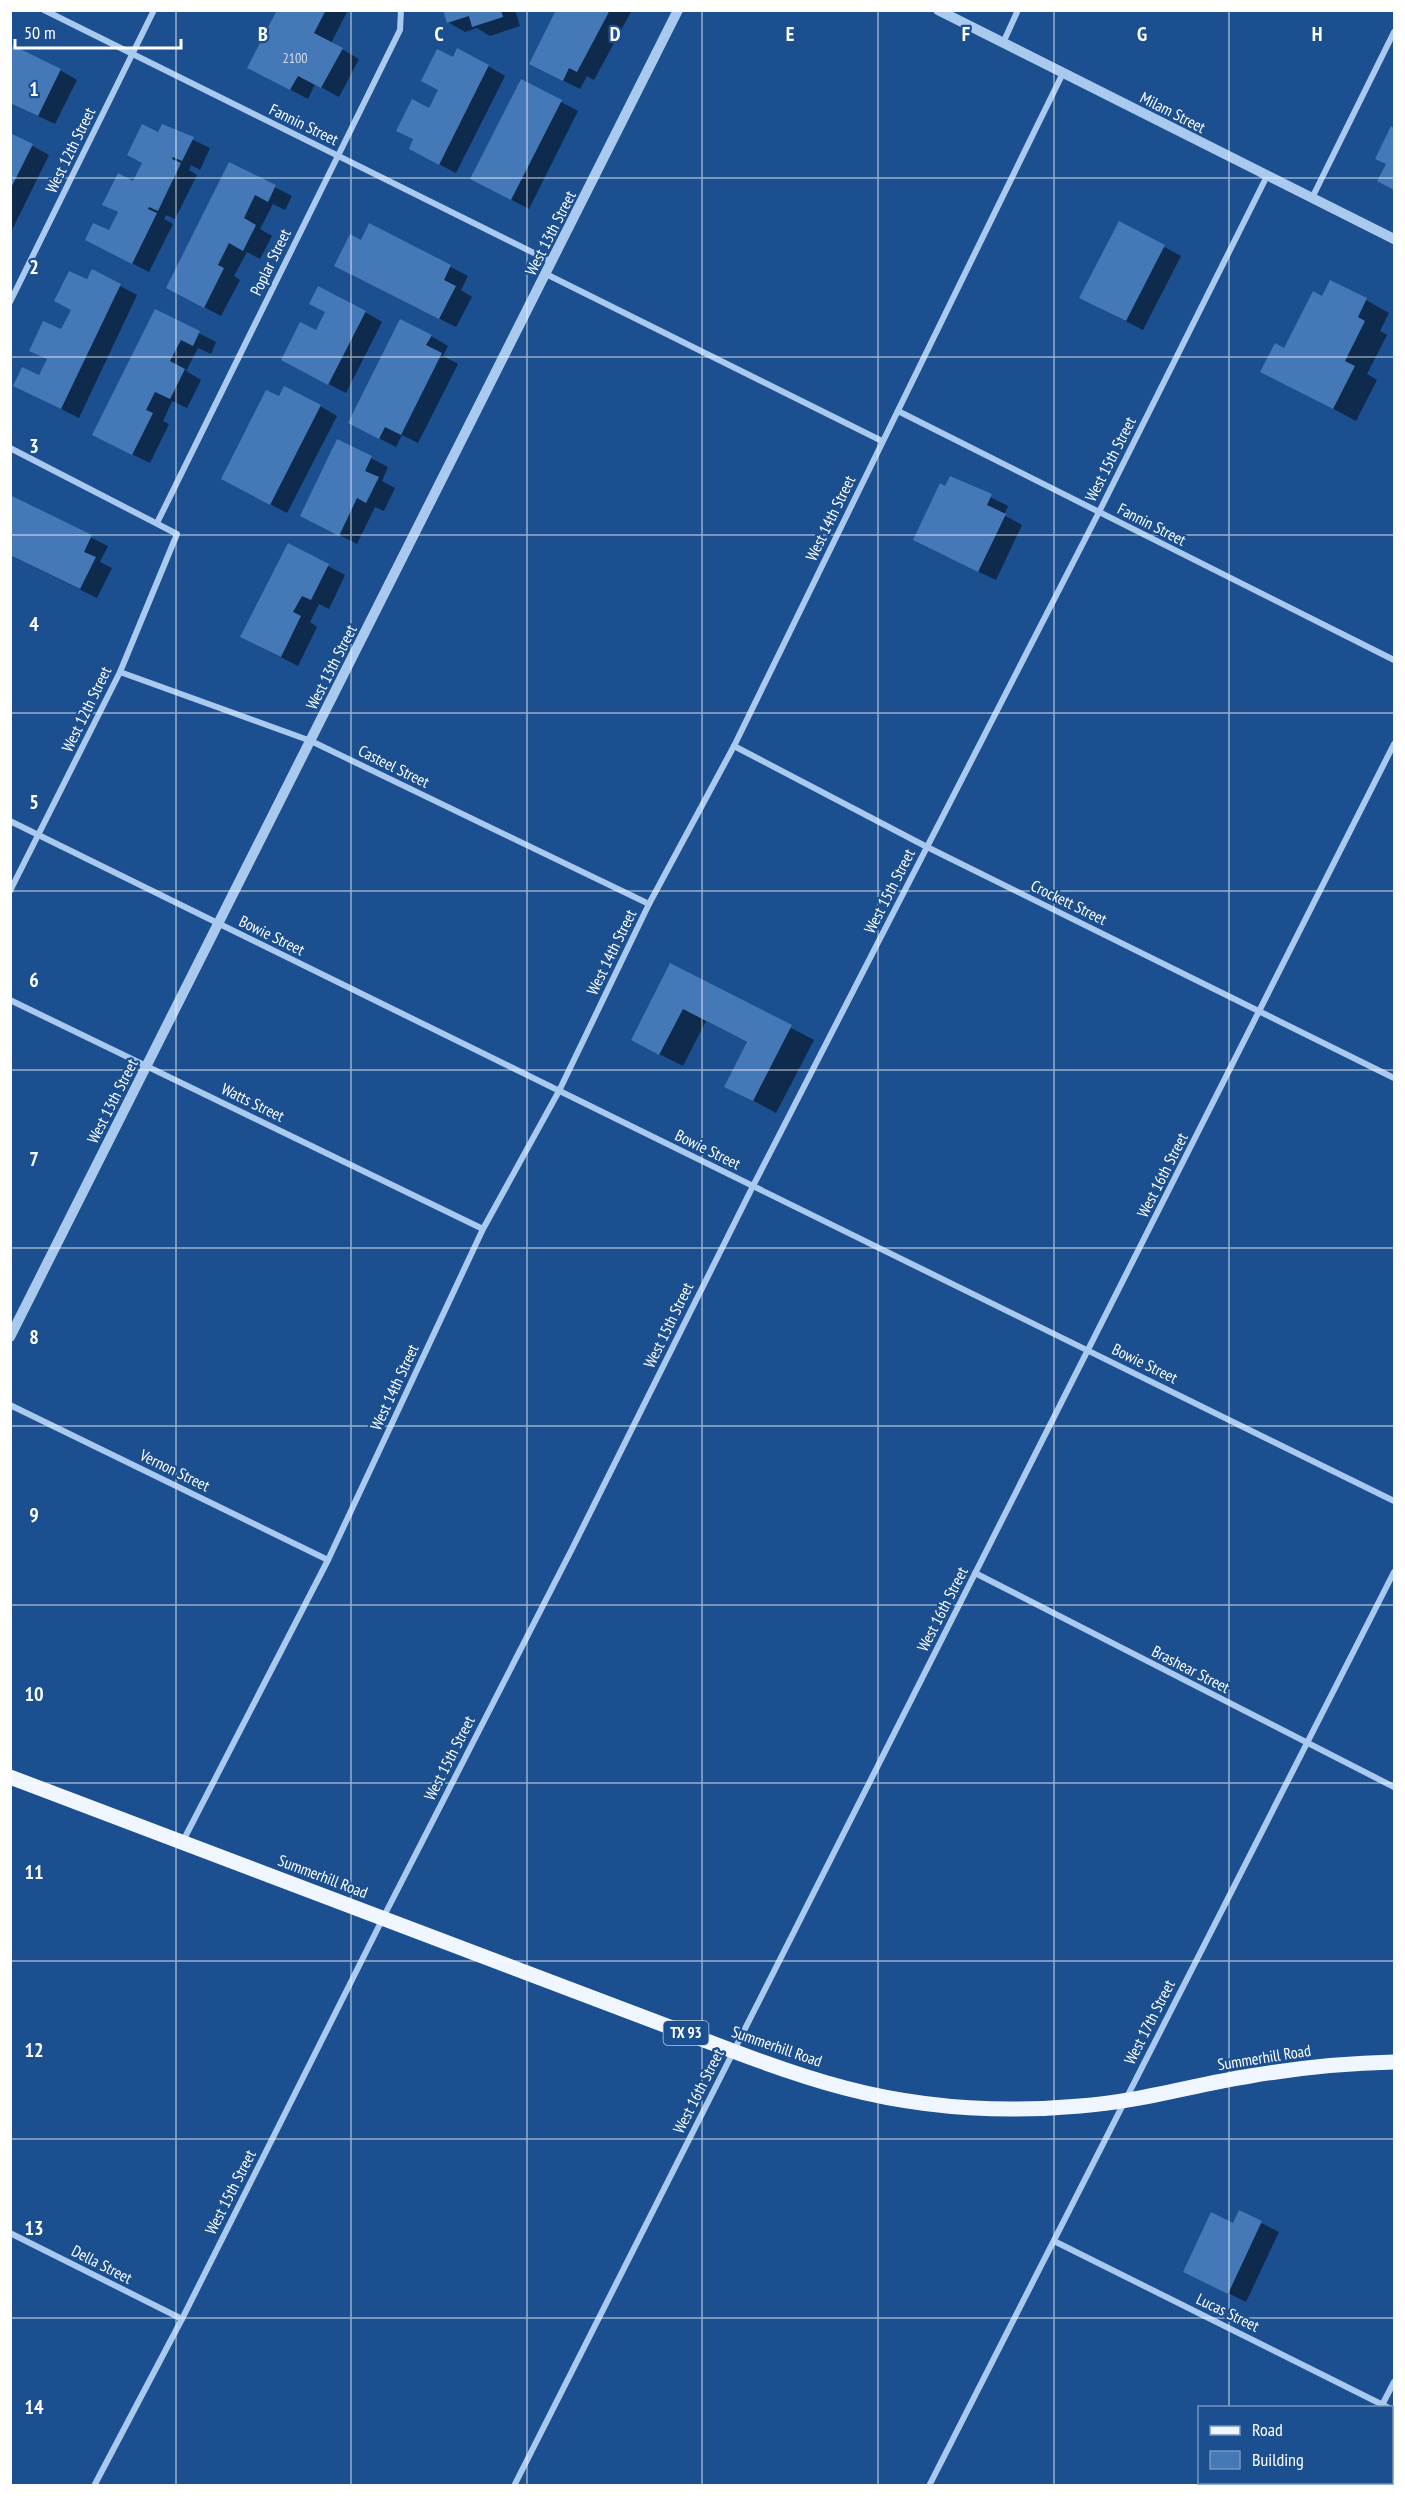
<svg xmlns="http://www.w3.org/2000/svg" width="1405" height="2496" viewBox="0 0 1405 2496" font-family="'PT Sans Narrow',sans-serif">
  <rect width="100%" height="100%" fill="#1b4f8f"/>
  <g fill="#0007">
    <path d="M279,10H348L331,43L359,59L339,97L315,84L308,99L266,77Z"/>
    <path d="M445,10H515L520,26L490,36L477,28L465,32L448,22Z"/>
    <path d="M558,10H632L594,80L587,76L580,89L548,73Z"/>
    <path d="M453,59L488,66L505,76L456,173L427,158L430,110Z"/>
    <path d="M60,70L77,80L55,124L10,103Z"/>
    <path d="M522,81L578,111L529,209L489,188Z"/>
    <path d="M162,125L210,148L200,170L191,165L189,170L197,175L175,219L166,215L164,219L173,224L149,272L87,240L110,232L119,213L104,204L134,183Z"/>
    <path d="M1392,128L1394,129V189L1379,181L1388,164Z"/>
    <path d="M10,134L49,155L10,234Z"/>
    <path d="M230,164L292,196L285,210L273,204L260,229L272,236L260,259L247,252L234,276L240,280L221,316L185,297Z"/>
    <path d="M1120,223L1181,256L1143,330L1098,307Z"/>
    <path d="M370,225L468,276L461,290L472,297L456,327L352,275L361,242Z"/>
    <path d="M92,271L137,295L79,418L15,386L40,377L48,360L31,350L62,331Z"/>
    <path d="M1323,298L1366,300L1389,313L1380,331L1387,335L1367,374L1377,380L1356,421L1262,371L1285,350Z"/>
    <path d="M156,311L216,342L211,354L198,348L186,371L201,380L187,408L172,401L163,421L169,424L150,463L111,444Z"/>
    <path d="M365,312L382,322L346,393L299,369L317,332Z"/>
    <path d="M431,336L448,346L443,356L458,364L418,443L402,435L396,447L367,432Z"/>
    <path d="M280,399L320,406L337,416L287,513L239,488Z"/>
    <path d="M338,441L388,467L382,481L395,488L384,511L375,507L357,544L302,516Z"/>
    <path d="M951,477L1008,506L1004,515L1022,525L996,580L931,549L946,488Z"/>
    <path d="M13,498L108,546L100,562L112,568L97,598L10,555V502Z"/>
    <path d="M288,545L345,575L329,609L319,604L310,622L317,627L298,666L259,646Z"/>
    <path d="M671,965L814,1040L776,1113L726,1086L748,1043L706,1021L683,1066L655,1052Z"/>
    <path d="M1240,2212L1279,2232L1246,2302L1184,2271L1234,2225Z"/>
  </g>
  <g fill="#4478b7">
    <path d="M277,10H326L314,33L343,48L321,88L298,76L290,90L247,68Z"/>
    <path d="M443,10H501L503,17L472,27L469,16L447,23Z"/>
    <path d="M556,10H610L577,72L569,68L563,81L529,64Z"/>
    <path d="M10,44L61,69L38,116L10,103Z"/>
    <path d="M457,48L489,65L439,165L409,149L413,139L396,131L412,99L429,108L438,90L421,81L437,49L453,57Z"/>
    <path d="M521,79L562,100L511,200L470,179Z"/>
    <path d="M142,124L158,132L162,124L194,137L182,161L173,157L172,159L181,163L158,211L149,207L148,209L157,213L132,264L85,240L93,223L109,230L118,212L102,205L118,173L133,181L142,163L127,155Z"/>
    <path d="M1391,126L1394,128V190L1377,181L1386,164L1375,159Z"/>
    <path d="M10,133L33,144L10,190Z"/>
    <path d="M229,162L276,185L268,202L255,195L244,218L256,225L243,251L229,243L218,265L224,268L204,308L166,288Z"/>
    <path d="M1119,221L1165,245L1126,321L1079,298Z"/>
    <path d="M369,223L451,265L444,280L456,286L439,319L334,266L350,234L361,240Z"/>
    <path d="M92,269L121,284L61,409L13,386L22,367L39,375L47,359L29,351L43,321L61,329L71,310L54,301L69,271L87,279Z"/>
    <path d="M1330,280L1367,298L1358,317L1365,321L1345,361L1355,366L1333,409L1260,372L1275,343L1284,348L1313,291L1322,296Z"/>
    <path d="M318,286L366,311L328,385L281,360L300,322L316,330L325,312L309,304Z"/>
    <path d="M155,309L200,331L193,346L181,340L170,361L185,369L170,399L155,392L146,410L153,413L132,455L92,435Z"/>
    <path d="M400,319L432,335L426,345L442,353L401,435L385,427L379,439L348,423Z"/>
    <path d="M284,386L321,405L270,505L221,479L266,390L279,396Z"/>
    <path d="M337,439L372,456L365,471L379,477L366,503L357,498L339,536L300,516Z"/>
    <path d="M950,476L992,494L987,505L1006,514L978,572L913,540L940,483L945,486Z"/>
    <path d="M12,496L92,535L84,552L96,557L80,589L10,555Z"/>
    <path d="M288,543L329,564L311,600L302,596L293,612L301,616L281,657L240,637Z"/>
    <path d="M670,963L792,1025L753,1101L724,1087L747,1042L683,1009L659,1055L631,1040Z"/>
    <path d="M1239,2210L1262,2221L1228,2294L1183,2272L1211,2212L1233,2223Z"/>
  </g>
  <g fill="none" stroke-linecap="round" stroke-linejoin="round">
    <g stroke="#a9c9ee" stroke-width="6">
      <path d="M44,10L552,262"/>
      <path d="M1003,43L1018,10"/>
      <path d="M1312,198L1394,32"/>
      <path d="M546,274L882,441"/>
      <path d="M10,302L154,10"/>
      <path d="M898,411L1394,660"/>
      <path d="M10,448L177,534L120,672L10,891"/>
      <path d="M157,523L400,30L401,10"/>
      <path d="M120,672L311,741L649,904"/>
      <path d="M734,746L927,847L1394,1078"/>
      <path d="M10,821L1394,1501"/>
      <path d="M10,1000L483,1229"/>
      <path d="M10,1405L328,1560"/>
      <path d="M975,1573L1394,1787"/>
      <path d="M183,1841L328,1560L483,1229L559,1091L649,904L734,746L1063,73"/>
      <path d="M10,2233L182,2319"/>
      <path d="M1054,2241L1389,2408"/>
      <path d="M1381,2407L1394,2382"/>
      <path d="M94,2486L182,2319L383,1918L573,1547L753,1186L1099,512L1267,176"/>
      <path d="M514,2486L1394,744"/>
      <path d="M929,2486L1394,1572"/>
      <path d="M1341,2486L1343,2482"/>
    </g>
    <g stroke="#a9c9ee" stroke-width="10">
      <path d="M938,10L1394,239"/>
      <path d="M10,1337L678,10"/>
    </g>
    <path stroke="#f0f6ff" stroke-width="15" d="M10,1777L733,2051C770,2065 807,2078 845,2088C921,2108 1002,2113 1080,2106C1138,2102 1193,2085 1250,2076C1297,2068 1346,2063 1394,2062"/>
  </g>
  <path fill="none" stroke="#fff" stroke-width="1.5" stroke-opacity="0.55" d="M176,10V2486M351,10V2486M527,10V2486M702,10V2486M878,10V2486M1054,10V2486M1229,10V2408M10,178H1394M10,357H1394M10,535H1394M10,713H1394M10,891H1394M10,1070H1394M10,1248H1394M10,1426H1394M10,1605H1394M10,1783H1394M10,1961H1394M10,2139H1394M10,2318H1394M1229,2482V2486"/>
  <g text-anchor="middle" stroke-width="4.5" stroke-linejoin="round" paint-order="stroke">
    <g font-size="14" fill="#d0dded">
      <text x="295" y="63">2100</text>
    </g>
    <rect fill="#1b4f8f" stroke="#bbcadd" stroke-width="1.5" x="663.5" y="2021" width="45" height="24" rx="4.5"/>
    <g font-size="15" font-weight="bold" fill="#fff">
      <text x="686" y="2038">TX 93</text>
    </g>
    <g font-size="16" fill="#fff" stroke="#1b4f8f">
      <text transform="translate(1173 112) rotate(27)" y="6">Milam Street</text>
      <text transform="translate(304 124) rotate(26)" y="6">Fannin Street</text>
      <text transform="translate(70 150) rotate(-64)" y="6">West 12th Street</text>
      <text transform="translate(550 233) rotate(-63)" y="6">West 13th Street</text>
      <text transform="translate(270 262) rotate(-64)" y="6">Poplar Street</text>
      <text transform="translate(1110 459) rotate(-63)" y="6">West 15th Street</text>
      <text transform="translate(830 518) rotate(-64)" y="6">West 14th Street</text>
      <text transform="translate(1152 524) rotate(27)" y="6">Fannin Street</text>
      <text transform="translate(331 667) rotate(-63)" y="6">West 13th Street</text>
      <text transform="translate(86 709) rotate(-64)" y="6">West 12th Street</text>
      <text transform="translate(394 766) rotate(26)" y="6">Casteel Street</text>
      <text transform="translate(889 891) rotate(-63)" y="6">West 15th Street</text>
      <text transform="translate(1069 902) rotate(26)" y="6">Crockett Street</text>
      <text transform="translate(272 935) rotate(26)" y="6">Bowie Street</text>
      <text transform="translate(611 952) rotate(-64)" y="6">West 14th Street</text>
      <text transform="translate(112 1101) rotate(-63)" y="6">West 13th Street</text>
      <text transform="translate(253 1102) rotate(26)" y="6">Watts Street</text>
      <text transform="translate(708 1149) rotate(26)" y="6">Bowie Street</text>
      <text transform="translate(1162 1175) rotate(-63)" y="6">West 16th Street</text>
      <text transform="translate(668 1325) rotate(-64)" y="6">West 15th Street</text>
      <text transform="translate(1145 1363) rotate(26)" y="6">Bowie Street</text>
      <text transform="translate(394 1387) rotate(-65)" y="6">West 14th Street</text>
      <text transform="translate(175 1470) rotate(26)" y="6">Vernon Street</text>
      <text transform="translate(942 1609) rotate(-63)" y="6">West 16th Street</text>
      <text transform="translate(1191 1669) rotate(27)" y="6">Brashear Street</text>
      <text transform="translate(449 1758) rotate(-63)" y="6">West 15th Street</text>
      <text transform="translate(323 1876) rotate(21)" y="6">Summerhill Road</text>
      <text transform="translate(1149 2022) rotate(-63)" y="6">West 17th Street</text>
      <text transform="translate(777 2046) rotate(19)" y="6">Summerhill Road</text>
      <text transform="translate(1264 2057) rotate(-9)" y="6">Summerhill Road</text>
      <text transform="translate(698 2091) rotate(-63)" y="6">West 16th Street</text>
      <text transform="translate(230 2192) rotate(-63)" y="6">West 15th Street</text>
      <text transform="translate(102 2264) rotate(27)" y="6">Della Street</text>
      <text transform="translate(1228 2312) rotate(26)" y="6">Lucas Street</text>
    </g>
  </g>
  <g font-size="20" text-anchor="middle" font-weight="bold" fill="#fff" stroke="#1b4f8f" stroke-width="4.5" stroke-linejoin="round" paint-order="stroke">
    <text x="263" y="41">B</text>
    <text x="439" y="41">C</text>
    <text x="615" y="41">D</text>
    <text x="790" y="41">E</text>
    <text x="966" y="41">F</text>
    <text x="1142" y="41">G</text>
    <text x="1317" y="41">H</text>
    <text x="34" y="96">1</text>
    <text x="34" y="274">2</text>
    <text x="34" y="453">3</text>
    <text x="34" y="631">4</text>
    <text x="34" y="809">5</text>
    <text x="34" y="987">6</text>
    <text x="34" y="1166">7</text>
    <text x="34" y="1344">8</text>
    <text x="34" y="1522">9</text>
    <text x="34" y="1701">10</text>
    <text x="34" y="1879">11</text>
    <text x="34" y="2057">12</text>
    <text x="34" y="2235">13</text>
    <text x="34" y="2414">14</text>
  </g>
  <rect width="1405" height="2496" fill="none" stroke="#ffffff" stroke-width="24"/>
  <rect x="1198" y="2406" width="195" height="78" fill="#1b4f8f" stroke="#7695bc" stroke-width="1.5"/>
  <rect x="1210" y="2426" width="30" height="9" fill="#f0f6ff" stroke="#7695bc" stroke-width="1.5"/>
  <text x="1252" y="2436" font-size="18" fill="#ffffff">Road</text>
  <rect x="1210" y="2451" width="30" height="18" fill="#4478b7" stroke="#7695bc" stroke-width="1.5"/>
  <text x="1252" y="2466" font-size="18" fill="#ffffff">Building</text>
  <path d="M15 39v9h166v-9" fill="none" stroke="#ffffff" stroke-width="3"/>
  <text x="24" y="39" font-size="18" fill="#ffffff" stroke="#1b4f8f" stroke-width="4.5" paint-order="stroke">50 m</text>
</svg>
